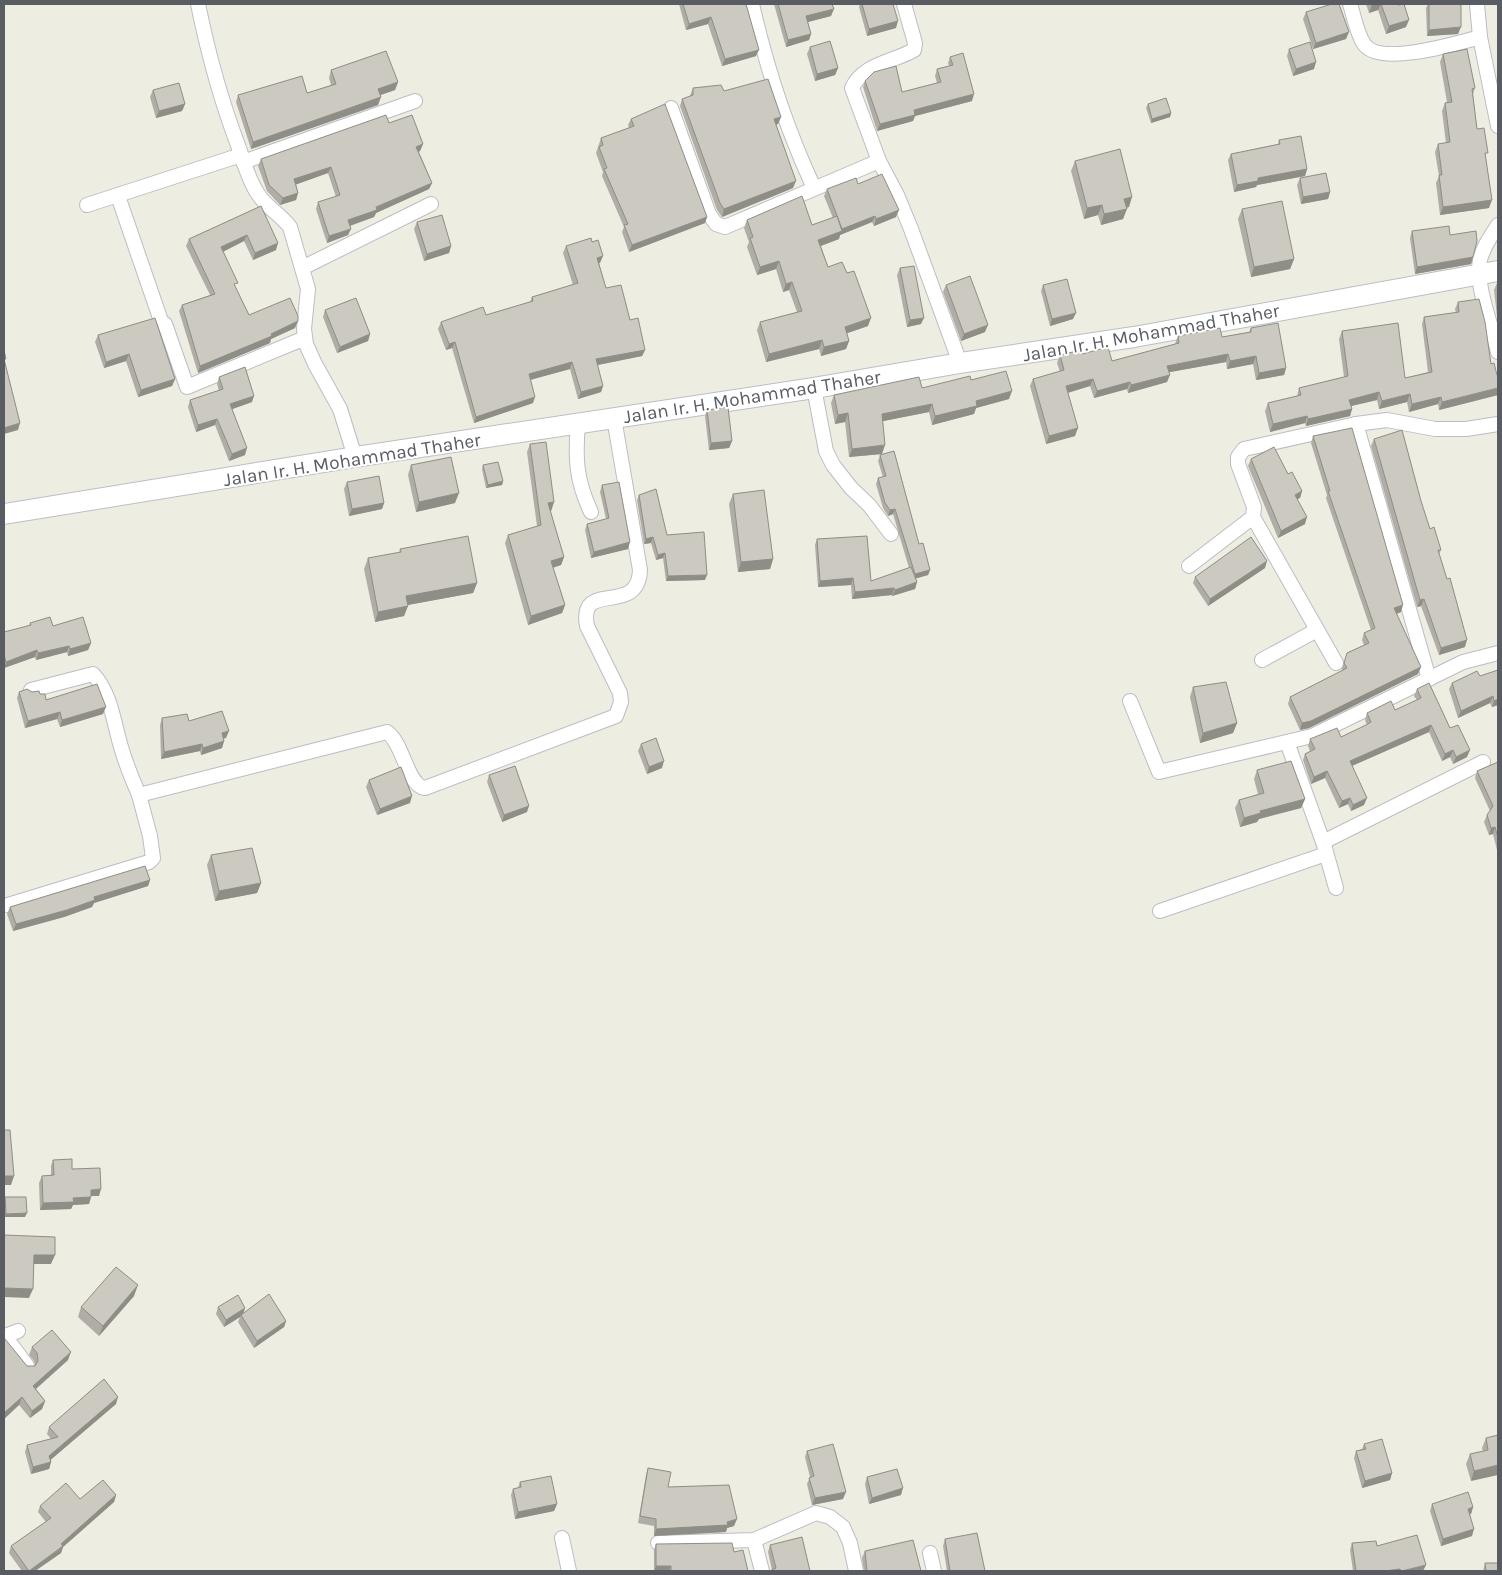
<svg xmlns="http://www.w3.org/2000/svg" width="1502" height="1575" viewBox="0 0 1502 1575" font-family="Karla,sans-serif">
  <rect width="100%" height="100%" fill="#eeede1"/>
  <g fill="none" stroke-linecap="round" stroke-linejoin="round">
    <g stroke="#bbbdc4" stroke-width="16">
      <g id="minor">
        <path d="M198,4C208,53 221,101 239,148C244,163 249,181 258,194C267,208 280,214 290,227L308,289L304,329L306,344L315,364L340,409L355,457"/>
        <path d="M752,4C766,66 787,130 814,188"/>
        <path d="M904,4L915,43L914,50C893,62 863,64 852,88L879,161L897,195L911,229L960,363"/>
        <path d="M1350,4C1354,16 1357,34 1364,44C1379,67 1458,43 1480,37"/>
        <path d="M1477,4L1480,37L1498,126"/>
        <path d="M671,108L709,214L716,224L725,227L879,161"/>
        <path d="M243,162L415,101"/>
        <path d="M118,196L160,318"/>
        <path d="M87,205L241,155"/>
        <path d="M1498,225C1491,236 1483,247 1480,260C1475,285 1492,327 1498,352"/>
        <path d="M302,268L431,204"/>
        <path d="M165,324L187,387L305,338"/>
        <path d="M814,388L826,451L833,465L851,488L869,505L891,534"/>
        <path d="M578,424C575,458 576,480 591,512"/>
        <path d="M1356,424L1387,420L1435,429H1466L1498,424"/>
        <path d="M1253,517L1336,663"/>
        <path d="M1189,566L1253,517L1254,507L1238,464V457L1244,449L1356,424L1429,679"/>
        <path d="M1262,660L1317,630"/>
        <path d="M31,690L93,674C111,693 114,724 121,747C126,764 132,779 139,795L387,732C404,744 407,786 425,788L616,716L621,702L620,693L587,626C578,578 638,618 640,570L614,418"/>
        <path d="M1130,701L1159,772L1312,736L1463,662L1498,653"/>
        <path d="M1287,742L1323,842L1483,762"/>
        <path d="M1324,845L1336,888"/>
        <path d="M8,905L149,862L153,858L150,836L139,795"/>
        <path d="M1160,911L1326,854"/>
        <path d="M18,1331L5,1336L27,1366"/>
        <path d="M562,1538L569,1571"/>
        <path d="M754,1540L762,1571"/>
        <path d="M658,1543L754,1540L816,1513L830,1517L843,1527L850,1543L856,1571"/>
        <path d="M930,1553L934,1571"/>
      </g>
    </g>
    <g stroke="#bcbec6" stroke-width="22">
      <path id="secondary" d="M4,514L355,457L814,388L960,363L1134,337L1498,271"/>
    </g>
    <use href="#minor" stroke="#fff" stroke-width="14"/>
    <use href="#secondary" stroke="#fff" stroke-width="20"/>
  </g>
  <g fill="#afada5">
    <path d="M679,4H746L756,56L722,66L708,24L686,30Z"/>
    <path d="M774,4H832L831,16L808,22L811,34L809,40L786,47Z"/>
    <path d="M860,4H893L896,28L867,36L859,7Z"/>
    <path d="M1366,4H1397L1406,27L1386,34L1378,10L1369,13Z"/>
    <path d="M1428,4H1461L1458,34L1427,36L1426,8Z"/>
    <path d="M1306,12L1346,39L1313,49L1303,19Z"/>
    <path d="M810,47L838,68L835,75L815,81L807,54Z"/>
    <path d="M1289,49L1314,69L1293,76L1287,56Z"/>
    <path d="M1443,54L1475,88L1473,94L1477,129L1486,158L1489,208L1440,215L1436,183L1439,176L1435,152L1438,144L1446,143L1442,111L1445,103L1447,102L1440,62Z"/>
    <path d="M950,57L972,101L915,116L913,121L877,131L863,87L865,81L902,92L937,83L935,76L937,69L949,66L948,63Z"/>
    <path d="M331,70L398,82L395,90L380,95L378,105L251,149L236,102L238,95L307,93L331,85L329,78Z"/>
    <path d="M693,88L724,91L781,117L778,124L776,125L793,188L722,217L717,210L680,106L682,99L690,96Z"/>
    <path d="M153,90L185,104L182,111L156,118L150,97Z"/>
    <path d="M1148,104L1171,113L1170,117L1151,123L1146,108Z"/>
    <path d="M631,119L707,217L705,223L629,252L622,232L624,227L602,176L603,172L596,153L601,138L629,128L628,125Z"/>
    <path d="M389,123L423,144L420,151L419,152L432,183L429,189L376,213L374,217L350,226L348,235L327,243L316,209L318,202L336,197L328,173L296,184L298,193L296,200L280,205L267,191L258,166L261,159Z"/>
    <path d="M1279,140L1307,169L1305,176L1257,185L1256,187L1234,192L1228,160L1231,154L1278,144Z"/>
    <path d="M1075,161L1129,207L1126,208L1123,219L1101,225L1098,215L1084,219L1071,171Z"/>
    <path d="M1300,178L1330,192L1328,199L1301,204L1297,185Z"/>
    <path d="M827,189L896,217L874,226L872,222L840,235L839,239L821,246L828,267L847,273L868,326L847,333L849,341L846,349L821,356L819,349L766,362L757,330L760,322L797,312L789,290L783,292L776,269L757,275L747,247L749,242L744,228L747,220L812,225L833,218L824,196Z"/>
    <path d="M261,206L276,250L253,260L244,241L223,251L236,289L249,315L295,328L271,339L270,343L198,373L179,311L182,305L210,295L186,246L189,239Z"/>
    <path d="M1242,209L1294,259L1290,269L1251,277L1238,219Z"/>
    <path d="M417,222L451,246L449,253L424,261L414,229Z"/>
    <path d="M1412,231L1450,235L1473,257L1471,264L1415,274L1410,238Z"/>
    <path d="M566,246L600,263H599L606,288L630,320L645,350L642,356L597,365L603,386L601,392L578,399L570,369L530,380L533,403L474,423L452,348L446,350L438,329L441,322L486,315L530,302L532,297L573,285L563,253Z"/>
    <path d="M900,268L921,324L907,327L897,275Z"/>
    <path d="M1497,283H1498V316H1497L1494,290Z"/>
    <path d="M946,285L985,332L961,341L943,292Z"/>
    <path d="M1043,285L1073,319L1050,326L1041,291Z"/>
    <path d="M1458,302L1491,364L1497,375L1498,374V395L1439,410L1438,404L1409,412L1407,402L1379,409L1377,400L1351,406L1352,409L1350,416L1306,426L1305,423L1270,432L1265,411L1268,403L1297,396L1299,388L1344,377L1339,339L1342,331L1405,378L1428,372L1422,324L1424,317L1456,313L1455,309Z"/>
    <path d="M325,310L370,334L368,341L337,353L323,317Z"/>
    <path d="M1251,328L1286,368L1284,375L1256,380L1253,364L1227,369L1226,362L1169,372L1167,382L1128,393L1127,389L1094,398L1090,386L1068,393L1075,436L1046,444L1030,386L1033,379L1060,372L1057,363L1060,355L1082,354L1112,361L1175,344L1178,336L1222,337L1249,332Z"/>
    <path d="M98,335L175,379L172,386L138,397L126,361L104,368L95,342Z"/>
    <path d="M219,377L252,402L232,409L245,455L229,461L215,425L196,432L188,407L190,400L219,391L217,384Z"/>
    <path d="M971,380L1009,399L976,408L974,414L932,425L929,412L882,421V454L849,457L845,422L835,424L831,403L834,395L922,388Z"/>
    <path d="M707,410L732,441L729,448L709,450L705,416Z"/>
    <path d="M1313,436L1401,612L1397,614L1418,674L1309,728L1300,730L1288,704L1290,697L1342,671V669L1347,653L1364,645L1362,640L1364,633L1371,630L1326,498L1327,495L1311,443Z"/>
    <path d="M1374,439L1430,529L1441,550L1439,554L1465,647L1439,655L1421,606L1417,607L1371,446Z"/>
    <path d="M530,444L554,502L551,511H550L564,557L561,565L553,568L565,605L562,613L528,625L505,543L508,535L537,526L527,452Z"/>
    <path d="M880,455L930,570L928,575L915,579L917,582L915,589L892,596V595L852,599L851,585L818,587L815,545L817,539L871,581L909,568L893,514L888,516L883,508L876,484L878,478L883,477L878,461Z"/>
    <path d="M1251,459L1288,474L1302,491L1300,498L1297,499L1305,524L1278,538L1248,466Z"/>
    <path d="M411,465L455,503L416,512L408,475Z"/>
    <path d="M483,465L503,481L502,485L486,488L482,469Z"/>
    <path d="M347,482L384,503L382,509L349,516L344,489Z"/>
    <path d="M602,485L628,549L591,558L585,530L587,524L606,519L600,492Z"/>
    <path d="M733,494L773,559L770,569L738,572L729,504Z"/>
    <path d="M639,495L667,535L705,580L666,581L663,558L656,560L651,543L644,544L637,500Z"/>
    <path d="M400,549L477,583L473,593L408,605L404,616L375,622L364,569L368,558L399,553Z"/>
    <path d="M1265,568L1208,606L1193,583L1195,577Z"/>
    <path d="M30,623L53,626L91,643L88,650L68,656L67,652L36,660L35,657L4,668V632L29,626Z"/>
    <path d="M1480,676L1498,705L1492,707L1490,703L1458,718L1449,689L1452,683Z"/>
    <path d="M1193,687L1237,723L1233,733L1200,743L1190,697Z"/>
    <path d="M1417,689L1450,728L1467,757L1453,764L1450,757L1442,761L1429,732L1352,766L1364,805L1351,811L1348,804L1339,808L1325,778L1311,784L1303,760L1305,754L1310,751L1308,746L1310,739L1341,737L1367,725L1365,720L1367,713L1395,710L1417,700L1414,696Z"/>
    <path d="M19,692H32L40,694L46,700L103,714L60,727L57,719L25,728L17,698Z"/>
    <path d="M162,718L226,738H224V741L222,748L201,755L200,751L161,759L160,725Z"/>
    <path d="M641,744L662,768L647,774L638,751Z"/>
    <path d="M1498,762V854L1493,834L1489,835L1484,822L1487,815L1490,811L1475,778L1477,771Z"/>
    <path d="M1257,770L1305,799L1301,808L1259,819L1257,822L1240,827L1235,808L1239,800L1258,794L1254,779Z"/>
    <path d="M489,775L527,812L502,822L487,782Z"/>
    <path d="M369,780L410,803L377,815L366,787Z"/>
    <path d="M211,855L261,883L257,893L215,901L207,865Z"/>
    <path d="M150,880L148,886L94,903L92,907L64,917L13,931L7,914L10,907Z"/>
    <path d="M53,1160L99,1196H91L89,1204L73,1205L71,1209L40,1210L39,1183L42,1176L51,1175V1166Z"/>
    <path d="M5,1197L25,1217H4V1201Z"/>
    <path d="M134,1296L99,1336L78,1317L81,1307Z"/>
    <path d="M218,1307L244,1313L286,1321L284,1327L254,1348L238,1322L240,1317L224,1327L216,1314Z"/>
    <path d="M4,1340L27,1366H35L34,1361L29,1355L32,1347L68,1360L36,1389L45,1401L42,1409L30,1418L19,1405L4,1419Z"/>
    <path d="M116,1404L50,1460L51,1462L49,1469L31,1474L25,1452L27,1445L51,1439L47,1434L49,1427Z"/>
    <path d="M1498,1435L1471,1481L1466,1464L1470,1454L1483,1451L1482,1448L1486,1438Z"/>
    <path d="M1364,1444L1392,1473L1390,1480L1362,1488L1354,1458L1356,1451L1362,1449Z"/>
    <path d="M807,1451L843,1499L812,1505L807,1484L810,1477L805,1457Z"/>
    <path d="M648,1468L668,1487L734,1526L727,1528L726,1532L654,1536V1526L638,1523L646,1475Z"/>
    <path d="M867,1477L901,1495L869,1504L865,1484Z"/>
    <path d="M520,1482L557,1504L554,1511L515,1519L511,1495L513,1489L518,1488Z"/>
    <path d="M116,1495L114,1502L63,1547L61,1553L35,1571H22L9,1553L11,1546L46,1522L38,1512L40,1506L80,1499Z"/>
    <path d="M1432,1504L1473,1507L1471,1514H1470L1472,1536L1441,1546L1430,1511Z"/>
    <path d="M945,1539L985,1571H947L943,1546Z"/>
    <path d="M1352,1543L1377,1546L1423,1571H1353L1350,1550Z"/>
    <path d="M656,1544L734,1552L748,1571H654V1550Z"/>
    <path d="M770,1545L810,1571L772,1570L768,1552Z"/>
    <path d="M865,1551L921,1571H864L862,1558Z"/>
    <path d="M1485,1563L1498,1571H1483Z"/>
  </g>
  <g fill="#8e8d86">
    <path d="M1377,4H1381L1378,10L1369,13L1372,5Z"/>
    <path d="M834,9L831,16L804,23L806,16Z"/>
    <path d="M711,17L708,24L686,30L689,24Z"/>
    <path d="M1409,20L1406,27L1386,34L1389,26Z"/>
    <path d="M898,21L896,28L867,36L869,29Z"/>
    <path d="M1461,27L1458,34L1427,36L1429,30Z"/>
    <path d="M1349,32L1346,39L1313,49L1316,43Z"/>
    <path d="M811,34L809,40L786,47L788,40Z"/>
    <path d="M759,50L756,56L722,66L725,59Z"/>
    <path d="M1316,62L1314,69L1293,76L1296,69Z"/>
    <path d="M838,68L835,75L815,81L817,74Z"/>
    <path d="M398,82L395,90L375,97L378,89Z"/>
    <path d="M974,94L972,101L915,116L913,121L877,131L880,124L914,110Z"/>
    <path d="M381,97L378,105L251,149L253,142Z"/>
    <path d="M185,104L182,111L156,118L159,111Z"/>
    <path d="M1171,113L1170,117L1151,123L1152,119Z"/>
    <path d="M781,117L778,124L772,126L774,119Z"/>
    <path d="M423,144L420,151L414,153L416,147Z"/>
    <path d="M331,167L328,173L292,186L294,179Z"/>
    <path d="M1307,169L1305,176L1257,185L1256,187L1234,192L1237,185L1258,178Z"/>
    <path d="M796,181L793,188L722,217L724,209Z"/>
    <path d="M432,183L429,189L376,213L374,217L346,227L348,220Z"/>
    <path d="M1330,192L1328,199L1301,204L1303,197Z"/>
    <path d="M298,193L296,200L280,205L283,198Z"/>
    <path d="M1132,197L1129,207L1120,209L1124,199Z"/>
    <path d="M1492,200L1489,208L1440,215L1443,207Z"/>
    <path d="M1102,205L1098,215L1084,219L1087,208Z"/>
    <path d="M1127,209L1123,219L1101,225L1104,214Z"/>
    <path d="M899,210L896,217L874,226L876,219Z"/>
    <path d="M875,216L872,222L840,235L839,239L815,248L818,240L841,231L842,229Z"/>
    <path d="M707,217L705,223L629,252L632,245Z"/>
    <path d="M351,229L348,235L327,243L329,236Z"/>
    <path d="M247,235L244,241L219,254L221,247Z"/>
    <path d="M278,243L276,250L253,260L255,253Z"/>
    <path d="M451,246L449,253L424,261L427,254Z"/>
    <path d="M603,256L600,263L595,264L597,258Z"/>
    <path d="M1473,257L1471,264L1415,274L1417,267Z"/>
    <path d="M1294,259L1290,269L1251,277L1254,267Z"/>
    <path d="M779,261L776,269L757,275L760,267Z"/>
    <path d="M792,282L789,290L783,292L786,284Z"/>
    <path d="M1076,313L1073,319L1050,326L1052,319Z"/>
    <path d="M871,318L868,326L842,335L845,327Z"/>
    <path d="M924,318L921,324L907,327L910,320Z"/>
    <path d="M298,321L295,328L271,339L270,343L198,373L200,366Z"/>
    <path d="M988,325L985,332L961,341L964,334Z"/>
    <path d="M370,334L368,341L337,353L340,347Z"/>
    <path d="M822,340L819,349L766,362L769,354Z"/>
    <path d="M849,341L846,349L821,356L824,347Z"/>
    <path d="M455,342L452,348L446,350L449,344Z"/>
    <path d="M645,350L642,356L593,366L596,359Z"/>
    <path d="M129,354L126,361L104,368L106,362Z"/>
    <path d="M1228,354L1226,362L1165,373L1167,366Z"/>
    <path d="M1256,356L1253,364L1227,369L1230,361Z"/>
    <path d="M572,362L570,369L526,381L529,374Z"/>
    <path d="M1286,368L1284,375L1256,380L1259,373Z"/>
    <path d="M1170,375L1167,382L1128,393L1131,385Z"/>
    <path d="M175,379L172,386L138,397L141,390Z"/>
    <path d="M1093,379L1090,386L1063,394L1066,386Z"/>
    <path d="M1130,382L1127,389L1094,398L1097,391Z"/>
    <path d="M603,386L601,392L578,399L581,392Z"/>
    <path d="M1498,388V395L1439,410L1442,402Z"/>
    <path d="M1012,391L1009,399L976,408L974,414L932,425L935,416L976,401Z"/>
    <path d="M1379,392L1377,400L1347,407L1349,400Z"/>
    <path d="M1410,394L1407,402L1379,409L1382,401Z"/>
    <path d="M254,396L252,402L227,411L230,404Z"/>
    <path d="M535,397L533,403L474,423L476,417Z"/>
    <path d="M1441,397L1438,404L1409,412L1412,404Z"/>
    <path d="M932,404L929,412L879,422L882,414Z"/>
    <path d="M1352,409L1350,416L1306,426L1308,419Z"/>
    <path d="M848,413L845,422L835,424L838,415Z"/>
    <path d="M1307,416L1305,423L1270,432L1273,424Z"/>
    <path d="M217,419L215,425L196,432L198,425Z"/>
    <path d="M20,423L18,430L4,434V428Z"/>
    <path d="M1078,428L1075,436L1046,444L1049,436Z"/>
    <path d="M732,441L729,448L709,450L711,443Z"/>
    <path d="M885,445L882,454L849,457L852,449Z"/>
    <path d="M247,448L245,455L229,461L232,454Z"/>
    <path d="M503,481L502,485L486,488L488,485Z"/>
    <path d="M1302,491L1300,498L1293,501L1295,495Z"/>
    <path d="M459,493L455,503L416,512L419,502Z"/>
    <path d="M554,502L551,511H545L548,503Z"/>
    <path d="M384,503L382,509L349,516L352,509Z"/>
    <path d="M895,509L893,514L888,516L890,510Z"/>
    <path d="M1307,517L1305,524L1278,538L1281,531Z"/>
    <path d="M653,537L651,543L644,544L646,539Z"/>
    <path d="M630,542L628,549L591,558L594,552Z"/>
    <path d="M665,553L663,558L656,560L658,555Z"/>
    <path d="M564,557L561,565L548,569L551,561Z"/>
    <path d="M773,559L770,569L738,572L741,562Z"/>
    <path d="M1267,561L1265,568L1208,606L1210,599Z"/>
    <path d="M930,570L928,575L913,579L915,574Z"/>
    <path d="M707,575L705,580L666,581L668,576Z"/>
    <path d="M853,578L851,585L818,587L820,581Z"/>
    <path d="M917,582L915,589L892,596L895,590Z"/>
    <path d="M477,583L473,593L402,606L406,596Z"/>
    <path d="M894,588L892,595L852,599L855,592Z"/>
    <path d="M1424,599L1421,606L1417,607L1420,600Z"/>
    <path d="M565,605L562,613L528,625L531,616Z"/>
    <path d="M1403,605L1401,612L1392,615L1394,608Z"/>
    <path d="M408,606L404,616L375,622L378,612Z"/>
    <path d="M1467,640L1465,647L1439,655L1441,648Z"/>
    <path d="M91,643L88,650L68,656L70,649Z"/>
    <path d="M69,646L67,652L36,660L38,653Z"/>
    <path d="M37,650L35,657L4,668L6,662Z"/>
    <path d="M1421,667L1418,674L1309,728L1300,730L1302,723Z"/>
    <path d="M1493,696L1490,703L1458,718L1461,711Z"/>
    <path d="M1498,699V705L1492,707L1494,701Z"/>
    <path d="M106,707L103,714L60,727L62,720Z"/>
    <path d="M60,712L57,719L25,728L28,721Z"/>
    <path d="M1237,723L1233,733L1200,743L1203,733Z"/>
    <path d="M1431,725L1429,732L1347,768L1350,761Z"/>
    <path d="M229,731L226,738L219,740L222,733Z"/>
    <path d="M224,741L222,748L201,755L203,748Z"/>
    <path d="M202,744L200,751L161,759L164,752Z"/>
    <path d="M1453,750L1450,757L1442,761L1445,754Z"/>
    <path d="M1470,750L1467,757L1453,764L1456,757Z"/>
    <path d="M664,761L662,768L647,774L649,767Z"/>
    <path d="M1327,771L1325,778L1311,784L1314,777Z"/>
    <path d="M412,796L410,803L377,815L380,809Z"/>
    <path d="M1350,798L1348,804L1339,808L1342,801Z"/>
    <path d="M1367,798L1364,805L1351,811L1353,805Z"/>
    <path d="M1305,799L1301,808L1259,819L1257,822L1240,827L1244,818L1260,811Z"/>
    <path d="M529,806L527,812L502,822L504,815Z"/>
    <path d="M1495,827L1493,834L1489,835L1491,828Z"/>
    <path d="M150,880L148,886L94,903L92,907L64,917L13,931L16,924L94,897Z"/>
    <path d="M261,883L257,893L215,901L219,891Z"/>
    <path d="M4,1176H14L11,1185H4Z"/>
    <path d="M101,1189L99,1196H88L91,1190Z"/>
    <path d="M91,1197L89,1204L73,1205L71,1209L40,1210L43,1203L73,1198Z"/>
    <path d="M27,1213L25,1217H4L6,1214Z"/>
    <path d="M34,1255H55L51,1264H31Z"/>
    <path d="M138,1285L134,1296L99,1336L103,1326Z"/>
    <path d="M4,1288L33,1289L29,1298L4,1297Z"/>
    <path d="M245,1308L243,1315H241L240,1317L224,1327L226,1320Z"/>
    <path d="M286,1321L284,1327L254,1348L257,1341Z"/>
    <path d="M71,1352L68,1360L30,1394L33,1386Z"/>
    <path d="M22,1397L19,1405L4,1419V1413Z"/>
    <path d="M118,1397L116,1404L47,1463L49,1456Z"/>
    <path d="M45,1401L42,1409L30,1418L32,1411Z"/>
    <path d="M51,1462L49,1469L31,1474L33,1467Z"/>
    <path d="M1498,1465V1475L1471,1481L1474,1471Z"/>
    <path d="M1392,1473L1390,1480L1362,1488L1365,1481Z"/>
    <path d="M903,1488L901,1495L869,1504L872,1498Z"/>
    <path d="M846,1492L843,1499L812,1505L815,1498Z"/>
    <path d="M116,1495L114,1502L63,1547L61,1553L35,1571H29L60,1549L61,1544Z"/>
    <path d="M557,1504L554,1511L515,1519L518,1512Z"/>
    <path d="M1473,1507L1471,1514L1465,1515L1468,1509Z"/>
    <path d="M737,1519L734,1526L727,1528L726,1532L654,1536L656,1529L727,1522Z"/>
    <path d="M1474,1529L1472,1536L1441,1546L1443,1539Z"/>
    <path d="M1426,1565L1423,1571H1402Z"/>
    <path d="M656,1566H671L669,1571H654Z"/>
    <path d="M1400,1569V1571H1385Z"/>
  </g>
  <g fill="#cbc9c0" stroke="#8e8d86">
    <path d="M683,4H746L759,50L725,59L711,17L689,24Z"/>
    <path d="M778,4H832L834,9L806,16L811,34L788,40Z"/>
    <path d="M862,4H893L898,21L869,29Z"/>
    <path d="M1332,4H1339L1349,32L1316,43L1306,12Z"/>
    <path d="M1381,4H1397L1398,5L1404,4L1409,20L1389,26Z"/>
    <path d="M1429,4H1461V27L1429,30Z"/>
    <path d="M830,41L838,68L817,74L810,47Z"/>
    <path d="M1310,42L1316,62L1296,69L1289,49Z"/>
    <path d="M1467,49L1475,88L1472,89L1477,129L1484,128L1488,153H1485L1492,200L1443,207L1439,175H1442L1438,144L1450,142L1445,103L1452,102L1443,54Z"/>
    <path d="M386,51L398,82L378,89L381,97L253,142L238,95L302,76L307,93L336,84L331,70Z"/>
    <path d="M963,53L974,94L914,110L915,115L880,124L865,81L874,72L896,66L902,92L941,82L937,69L953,65L950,57Z"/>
    <path d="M768,79L781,117L774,119L796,181L724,209L720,203L682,99L693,95V88L721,85L724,91Z"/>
    <path d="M179,83L185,104L159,111L153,90Z"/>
    <path d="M1166,98L1171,113L1152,119L1148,104Z"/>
    <path d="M665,104L707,217L632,245L624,225L628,224L604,169L607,168L599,147L603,145L601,138L634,126L631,119Z"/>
    <path d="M386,115L389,123L412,115L423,144L416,147L432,183L376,207L377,210L348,220L351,229L329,236L318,202L340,195L331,167L294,179L298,193L283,198L269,185L261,159Z"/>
    <path d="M1301,136L1307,169L1258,178V181L1237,185L1231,154L1280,144L1279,140Z"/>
    <path d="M1120,149L1132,197L1124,199L1127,209L1104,214L1102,205L1087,208L1075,161Z"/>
    <path d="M1326,173L1330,192L1303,197L1300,178Z"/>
    <path d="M882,174L899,210L876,219L875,216L842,229L827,189L856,178L858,184Z"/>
    <path d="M802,196L812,225L837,216L842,231L818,240L828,267L842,262L847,273L854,271L871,318L845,327L849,341L824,347L822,340L769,354L760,322L802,311L792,282L786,284L779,261L760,267L750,238L753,237L747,220Z"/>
    <path d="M1282,201L1294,259L1254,267L1242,209Z"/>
    <path d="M261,206L278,243L255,253L247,235L221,247L238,283L234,284L249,315L290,298L298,316V321L271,334L272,336L200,366L182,305L215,294L189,239Z"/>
    <path d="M442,215L451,246L427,254L417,222Z"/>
    <path d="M1449,226L1450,235L1476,231L1477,241L1473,257L1417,267L1412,231Z"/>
    <path d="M591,238L592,242L598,240L603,256L597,258L606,288L621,285L630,320L638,318L645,350L596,359L603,386L581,392L572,362L529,374L535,397L476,417L455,342L449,344L441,322L483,307L486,315L533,301L532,297L578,283L566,246Z"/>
    <path d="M914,266L924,318L910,320L900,268Z"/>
    <path d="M970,276L988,325L964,334L946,285Z"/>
    <path d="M1067,279L1076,313L1052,319L1043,285Z"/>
    <path d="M356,298L370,334L340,347L325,310Z"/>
    <path d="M1479,299L1485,322L1491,364L1494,363L1497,375L1498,374V388L1442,402L1441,397L1412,404L1410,394L1382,401L1379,392L1349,400L1352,409L1308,419L1307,416L1273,424L1268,403L1301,395L1299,388L1348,376L1342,331L1398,323L1405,378L1432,372L1424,317L1459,312L1458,302Z"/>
    <path d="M155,318L175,379L141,390L129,354L106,362L98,335Z"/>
    <path d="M1278,323L1286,368L1259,373L1256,356L1230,361L1228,354L1167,366L1170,375L1131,385L1130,382L1097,391L1093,379L1066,386L1078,428L1049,436L1033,379L1064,370L1060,355L1081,350L1082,354L1108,347L1112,361L1179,343L1178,336L1220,328L1222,337L1251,332V328Z"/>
    <path d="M4,350L6,359H4L20,423L4,428Z"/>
    <path d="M245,367L254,396L230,404L247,448L232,454L217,419L198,425L190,400L223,389L219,377Z"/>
    <path d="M1006,371L1012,391L976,401L977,406L935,416L932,404L882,414L885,445L852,449L848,413L838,415L834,395L919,377L922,388L970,376L971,380Z"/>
    <path d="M728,407L732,441L711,443L707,410Z"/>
    <path d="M1352,428L1403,605L1394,608L1421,667L1311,721L1302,723L1290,697L1347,668L1344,663L1347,653L1369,643L1364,633L1375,628L1328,491H1330L1313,436Z"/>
    <path d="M1402,430L1421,501L1430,529L1434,527L1441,550H1438L1447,579L1450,578L1467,640L1441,648L1424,599L1420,600L1374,439Z"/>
    <path d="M546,442L554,502L548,503L564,557L551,561L565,605L531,616L508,535L541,525L530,444Z"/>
    <path d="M1274,447L1288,474L1292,472L1302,491L1295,495L1307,517L1281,531L1251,459Z"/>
    <path d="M894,451L919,544L923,543L930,570L915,574L895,509L890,510L885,503L878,478L886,476L880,455Z"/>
    <path d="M451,457L459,493L419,502L411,465Z"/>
    <path d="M498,462L503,481L488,485L483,465Z"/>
    <path d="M379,476L384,503L352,509L347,482Z"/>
    <path d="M619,482L630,542L594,552L587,524L609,518L602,485Z"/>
    <path d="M656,489L667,535L704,532L707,575L668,576L665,553L658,555L653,537L646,539L639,495Z"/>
    <path d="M764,490L773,559L741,562L733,494Z"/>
    <path d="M468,536L477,583L406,596L408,606L378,612L368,558L401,552L400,549Z"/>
    <path d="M867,536L871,581L911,567L917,582L895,590L894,588L855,592L853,578L820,581L817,539Z"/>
    <path d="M1251,537L1267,561L1210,599L1195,577Z"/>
    <path d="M50,617L53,626L83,617L91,643L70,649L69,646L38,653L37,650L6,662L4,655V632L31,625L30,623Z"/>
    <path d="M1498,670V699L1494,701L1493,696L1461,711L1452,683L1477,671L1480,676Z"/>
    <path d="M1226,682L1237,723L1203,733L1193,687Z"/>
    <path d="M1429,683L1450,728L1458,725L1470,750L1456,757L1453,750L1445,754L1431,725L1350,761L1367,798L1353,805L1350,798L1342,801L1327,771L1314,777L1305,754L1315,749L1310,739L1337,728L1341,737L1366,725L1371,722L1367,713L1391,701L1395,710L1421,698L1417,689Z"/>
    <path d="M97,684L106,707L62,720L60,712L28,721L19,692L27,689L32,692L39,691L40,694H45L46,700Z"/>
    <path d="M222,711L229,731L222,733L224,741L203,748L202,744L164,752L162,718L187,714L189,721Z"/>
    <path d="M656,738L664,761L649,767L641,744Z"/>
    <path d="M1291,761L1305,799L1260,811L1261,813L1244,818L1239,800L1264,793L1257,770Z"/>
    <path d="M1498,762V838L1495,827L1491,828L1487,815L1493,806L1477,771Z"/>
    <path d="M515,766L529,806L504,815L489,775Z"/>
    <path d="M401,767L412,796L380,809L369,780Z"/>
    <path d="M252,848L261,883L219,891L211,855Z"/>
    <path d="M145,866L150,880L94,897L95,900L67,910L16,924L10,907Z"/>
    <path d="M4,1130H10L14,1176H4Z"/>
    <path d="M72,1159V1169L100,1168L101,1189L91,1190V1197L73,1198L74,1202L43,1203L42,1176L54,1175L53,1160Z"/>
    <path d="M5,1197H26L27,1213L6,1214Z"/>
    <path d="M4,1235L55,1237V1255H34L33,1289L4,1288Z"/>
    <path d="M116,1267L138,1285L103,1326L81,1307Z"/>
    <path d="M269,1294L286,1321L257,1341L241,1315Z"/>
    <path d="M238,1295L245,1308L226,1320L218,1307Z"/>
    <path d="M52,1330L71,1352L33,1386L45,1401L32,1411L22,1397L4,1413V1340L5,1339L27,1366H35L38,1361L37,1353L32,1347Z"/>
    <path d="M104,1379L118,1397L49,1456L51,1462L33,1467L27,1445L58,1437L49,1427Z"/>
    <path d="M1498,1435V1465L1474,1471L1470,1454L1488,1450L1486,1438Z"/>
    <path d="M1382,1439L1392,1473L1365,1481L1356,1451L1366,1449L1364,1444Z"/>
    <path d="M833,1444L846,1492L815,1498L809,1478L814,1476L807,1451Z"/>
    <path d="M648,1468L671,1472L668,1487L729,1485L737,1519L727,1522L728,1525L656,1529V1519L640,1516Z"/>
    <path d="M897,1469L903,1488L872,1498L867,1477Z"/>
    <path d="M551,1476L557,1504L518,1512L513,1489L521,1487L520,1482Z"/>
    <path d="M103,1480L116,1495L61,1544L63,1546L29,1571L11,1546L51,1518L40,1506L66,1483L80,1499Z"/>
    <path d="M1468,1492L1473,1507L1468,1509L1474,1529L1443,1539L1432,1504Z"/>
    <path d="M977,1533L985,1571H950L945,1539Z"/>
    <path d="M1417,1535L1426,1565L1402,1571H1401L1400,1569L1385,1571H1356L1352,1543L1376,1541L1377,1546Z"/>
    <path d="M802,1537L810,1571H770L776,1568L770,1545Z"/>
    <path d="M913,1540L921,1571H867L865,1551Z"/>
    <path d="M732,1543L734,1552L743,1550L748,1571H671V1566H656V1544Z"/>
    <path d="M1485,1563H1498V1571H1486Z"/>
  </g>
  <g text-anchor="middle" stroke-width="4" stroke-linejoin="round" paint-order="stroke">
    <g font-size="19" fill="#595c63" stroke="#fff">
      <text transform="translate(1151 332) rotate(-10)" y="7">Jalan Ir. H. Mohammad Thaher</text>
      <text transform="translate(752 396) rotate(-9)" y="7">Jalan Ir. H. Mohammad Thaher</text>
      <text transform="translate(352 459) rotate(-9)" y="7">Jalan Ir. H. Mohammad Thaher</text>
    </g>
  </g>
  <rect width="1502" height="1575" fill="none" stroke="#595c63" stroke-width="10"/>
</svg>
